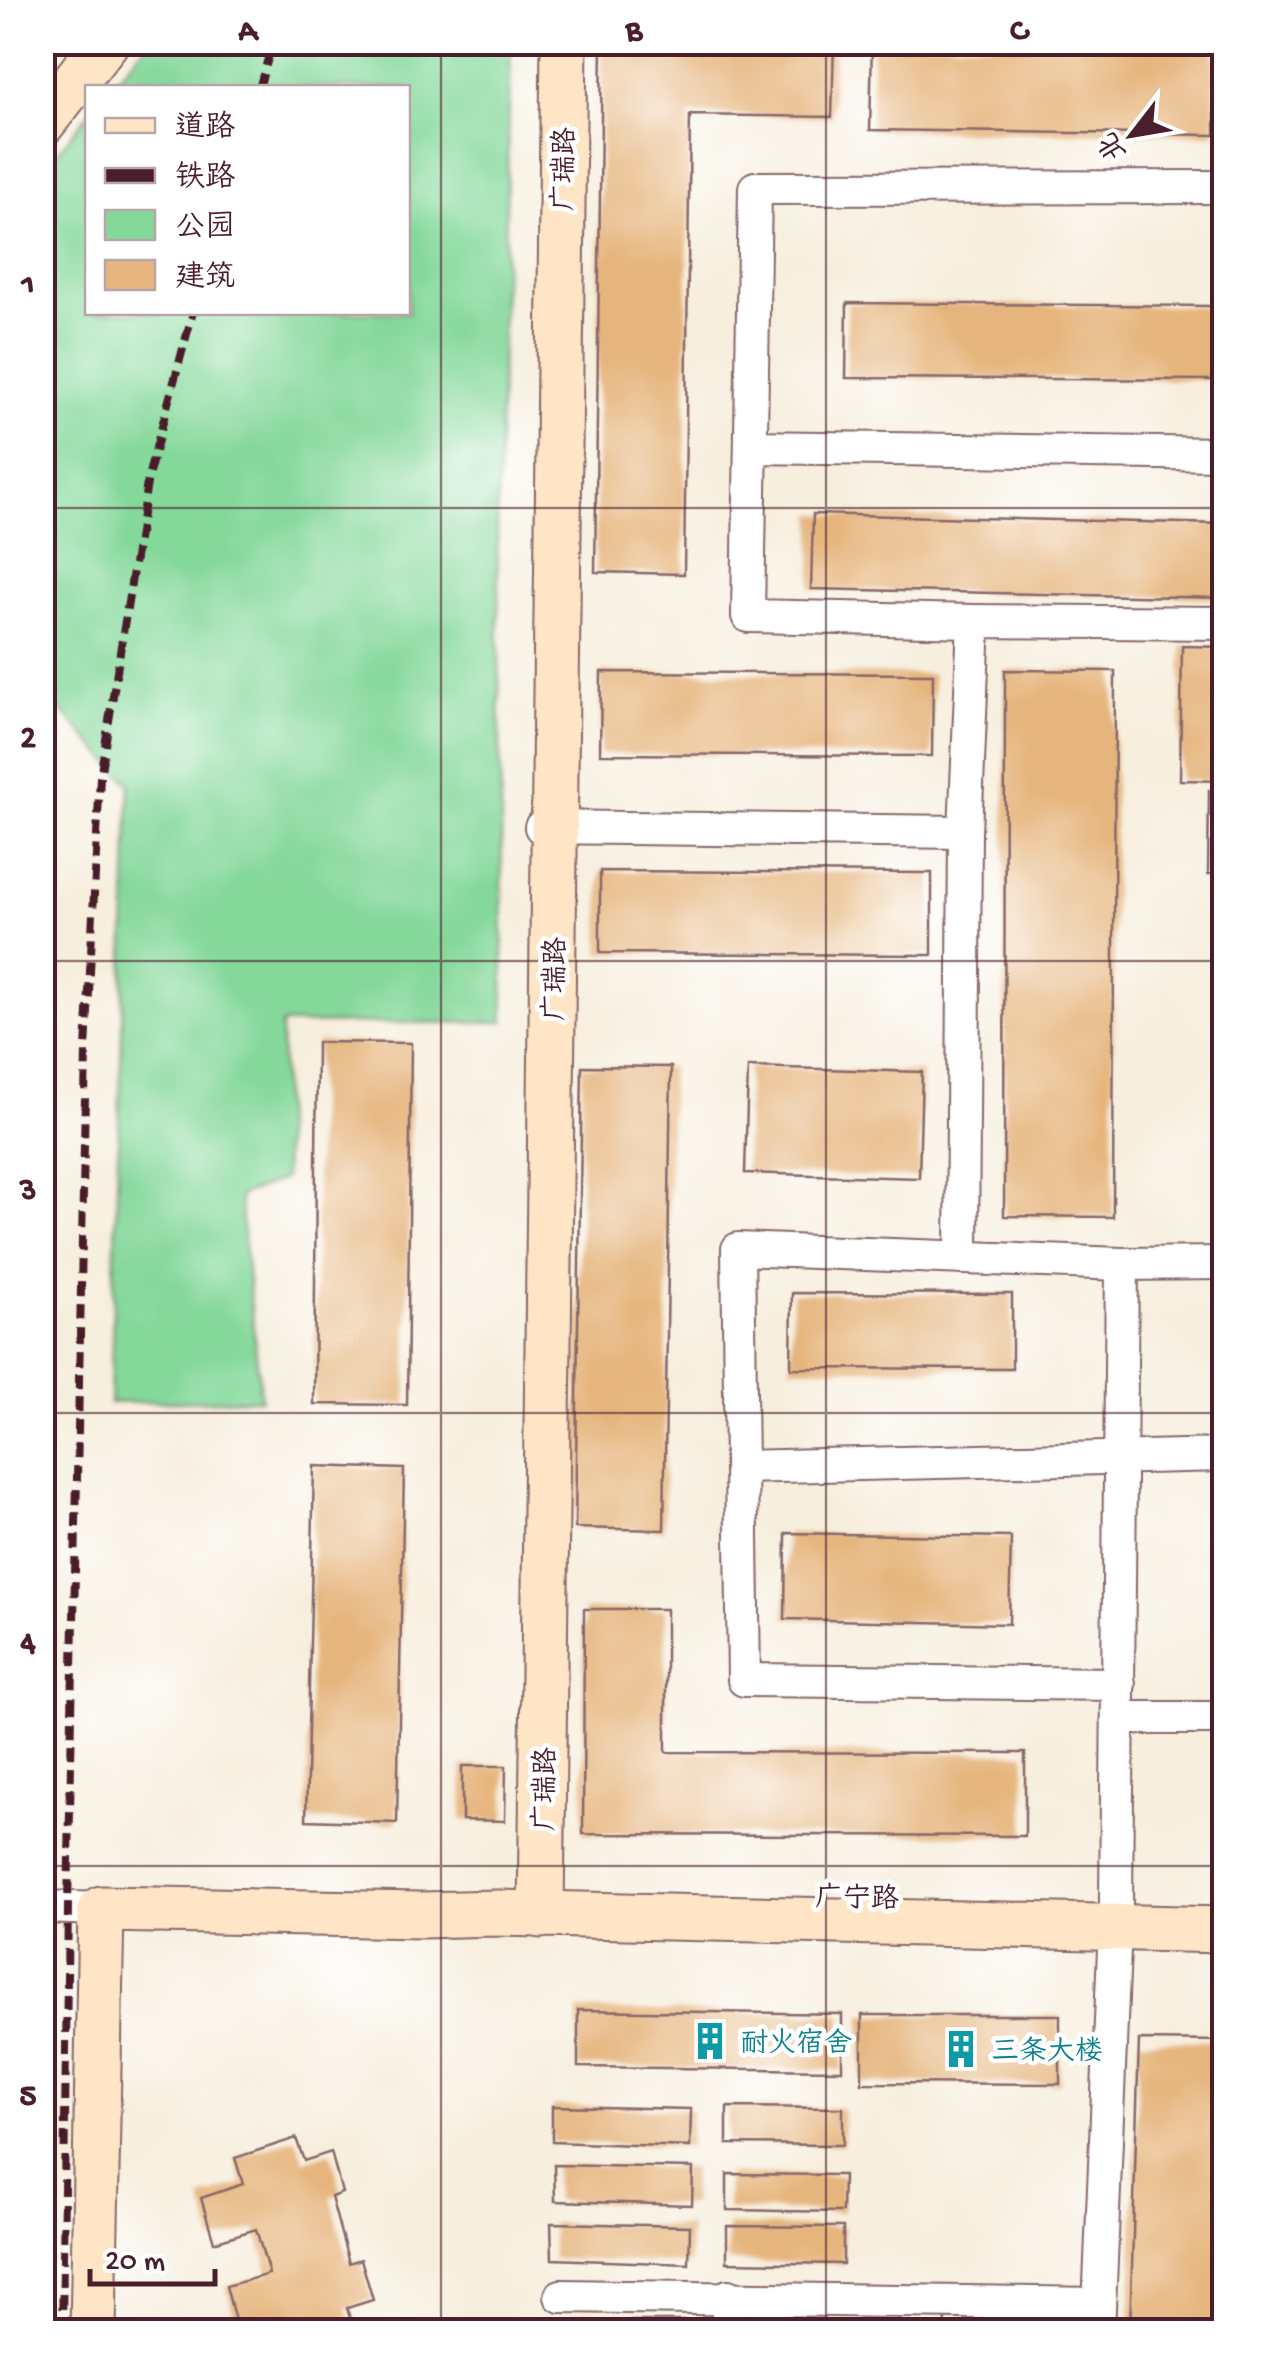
<svg xmlns="http://www.w3.org/2000/svg" width="1267" height="2374" viewBox="0 0 1267 2374" font-family="'Gochi Hand','LXGW WenKai TC',sans-serif">
  <rect width="100%" height="100%" fill="#fff"/>
  <filter id="ink" filterUnits="userSpaceOnUse"><feTurbulence type="fractalNoise" baseFrequency=".01" numOctaves="2"/><feDisplacementMap in="SourceGraphic" scale="20" xChannelSelector="R" yChannelSelector="G"/><feConvolveMatrix kernelMatrix="1 2 1 2 8 2 1 2 1" color-interpolation-filters="sRGB"/></filter>
  <filter id="wash" filterUnits="userSpaceOnUse"><feTurbulence type="fractalNoise" baseFrequency=".0048" numOctaves="4" result="noise"/><feDisplacementMap in="SourceGraphic" scale="40" xChannelSelector="R" yChannelSelector="G"/><feGaussianBlur stdDeviation="2.25" result="paint"/><feColorMatrix in="noise" values="0 0 0 0 0 0 0 0 0 0 0 0 0 0 0 0 0 1.4 0 .05"/><feComposite in="paint" operator="in"/></filter>
  <g filter="url(#wash)">
    <rect width="100%" height="100%" fill="#f7efde"/>
    <path fill="#84d89a" stroke="#677c62" stroke-width="2.5" d="M147,43H511L497,514L504,1022L281,1024L284,1179L239,1196L261,1399L110,1403L130,784L43,691V170L87,115L88,312H408V88L110,87Z"/>
    <g id="blocks">
      <g fill="#e6b57d">
        <path d="M602,42H834L832,117L690,115L684,574L595,572Z"/>
        <path d="M872,42L1215,47V135L870,130Z"/>
        <path d="M847,303L1214,306L1213,380L846,378Z"/>
        <path d="M813,514L1224,524V598L811,589Z"/>
        <path d="M1182,646L1224,647V781L1180,780Z"/>
        <path d="M1005,670L1115,671L1113,1217L1004,1216Z"/>
        <path d="M601,672L933,674L932,756L600,754Z"/>
        <path d="M1209,790H1224V874H1208Z"/>
        <path d="M600,871L932,873V955L600,953Z"/>
        <path d="M317,1042L411,1043L407,1405L314,1404Z"/>
        <path d="M582,1066L671,1067L664,1530L575,1528Z"/>
        <path d="M748,1067L922,1072L919,1178L745,1173Z"/>
        <path d="M792,1293L1012,1294V1369L791,1368Z"/>
        <path d="M314,1466L404,1469L397,1823L306,1820Z"/>
        <path d="M786,1533L1011,1537L1009,1624L785,1619Z"/>
        <path d="M584,1609H666V1752L1025,1753V1836L583,1834Z"/>
        <path d="M462,1766H506L505,1821L462,1820Z"/>
        <path d="M578,2010L842,2014V2070L578,2067Z"/>
        <path d="M862,2015H1060V2084L862,2083Z"/>
        <path d="M1139,2040L1224,2041V2332H1130Z"/>
        <path d="M552,2106L691,2109L690,2147L552,2142Z"/>
        <path d="M727,2107L843,2108V2145L727,2144Z"/>
        <path d="M296,2138L304,2161L331,2152L342,2193L331,2197L349,2263L361,2259L373,2300L347,2308L354,2332H283L281,2322L238,2332L226,2286L269,2274L256,2229L214,2242L201,2198L243,2184L235,2158Z"/>
        <path d="M554,2165L693,2168L692,2205L555,2201Z"/>
        <path d="M727,2174L843,2175L842,2212L727,2210Z"/>
        <path d="M551,2223L690,2226L689,2264L552,2259Z"/>
        <path d="M727,2226L843,2227V2264L727,2262Z"/>
        <path d="M946,2318L1049,2320V2332H945Z"/>
        <path d="M575,2321H707V2332H574Z"/>
        <path d="M757,2321L862,2323V2332H757Z"/>
      </g>
    </g>
  </g>
  <g filter="url(#ink)">
    <use href="#blocks" fill-opacity="0" stroke="#87686a" stroke-width="2.5"/>
    <g fill="none" stroke-linecap="round" stroke-linejoin="round">
      <g stroke="#87686a" stroke-width="36">
        <g id="street">
          <path d="M751,447L1224,454"/>
          <path d="M974,621L748,616L755,188L1224,187"/>
          <path d="M541,827L965,832"/>
          <path d="M962,1258L965,832L974,621L1224,623"/>
          <path d="M741,1467L1224,1455"/>
          <path d="M1119,1684L744,1680L738,1249L1122,1264L1224,1263"/>
          <path d="M1119,1718H1224"/>
          <path d="M42,1907L101,1909"/>
          <path d="M561,2296L1098,2304"/>
          <path d="M728,2332V2296"/>
          <path d="M1098,2332L1116,1901L1122,1264"/>
        </g>
      </g>
      <g stroke="#87686a" stroke-width="49">
        <g id="secondary">
          <path d="M42,123L106,42"/>
          <path d="M541,1915L564,42"/>
          <path d="M93,2332L101,1909L422,1915L497,1913L1224,1930"/>
        </g>
      </g>
      <use href="#street" stroke="#fff" stroke-width="32"/>
      <use href="#secondary" stroke="#fde5c5" stroke-width="45"/>
      <g stroke="#4a1f2b" stroke-width="8" stroke-dasharray="15 8" stroke-linecap="butt">
        <path d="M259,88L273,42"/>
        <path d="M62,2332L68,1906L86,1050L100,777L148,477L193,312"/>
      </g>
    </g>
  </g>
  <path fill="none" stroke="#4a1f2b" stroke-width="2.5" stroke-opacity="0.55" d="M441,42V2332M826,42V2332M42,508H1224M42,961H1224M42,1413H1224M42,1866H1224"/>
  <defs>
    <g id="building-bare" transform="scale(3)"><path d="M-4-6H4V6H1V3H-1V6H-4ZM-2.5-4.3h1.7v1.8h-1.7ZM.8-4.3h1.7v1.8H.8ZM-2.5-1h1.7V.8h-1.7ZM.8-1h1.7V.8H.8Z" fill="#0f9aa8" stroke="#fff" stroke-width="2.5" paint-order="stroke"/></g>
  </defs>
  <g fill-rule="evenodd">
    <use href="#building-bare" x="710" y="2041"/>
    <use href="#building-bare" x="961" y="2049"/>
  </g>
  <g text-anchor="middle" stroke-width="9" stroke-linejoin="round" paint-order="stroke">
    <g font-size="28" fill="#4a1f2b" stroke="#fff">
      <text transform="translate(562 169) rotate(-89)" y="10">广瑞路</text>
      <text transform="translate(553 979) rotate(-89)" y="10">广瑞路</text>
      <text transform="translate(543 1789) rotate(-89)" y="10">广瑞路</text>
      <text transform="translate(857 1896) rotate(1)" y="10">广宁路</text>
    </g>
    <g font-size="28" fill="#0d838f" stroke="#fff" text-anchor="start">
      <text x="740" y="2051">耐火宿舍</text>
      <text x="991" y="2059">三条大楼</text>
    </g>
  </g>
  <rect width="1267" height="2374" fill="none" stroke="#fff" stroke-width="110"/>
  <rect x="85" y="85" width="325" height="230" fill="#ffffff" stroke="#b7a5aa" stroke-width="2.5"/>
  <rect x="105" y="118" width="50" height="15" fill="#fde5c5" stroke="#b7a5aa" stroke-width="2.5"/>
  <text x="175" y="135" font-size="30" fill="#4a1f2b">道路</text>
  <rect x="105" y="168" width="50" height="15" fill="#4a1f2b" stroke="#b7a5aa" stroke-width="2.5"/>
  <text x="175" y="185" font-size="30" fill="#4a1f2b">铁路</text>
  <rect x="105" y="210" width="50" height="30" fill="#84d89a" stroke="#b7a5aa" stroke-width="2.5"/>
  <text x="175" y="235" font-size="30" fill="#4a1f2b">公园</text>
  <rect x="105" y="260" width="50" height="30" fill="#e6b57d" stroke="#b7a5aa" stroke-width="2.5"/>
  <text x="175" y="285" font-size="30" fill="#4a1f2b">建筑</text>
  <g transform="translate(1132 135) rotate(239)" stroke="#ffffff" stroke-width="8" paint-order="stroke">
  <path d="M0-8L18 38L0 25L-18 38Z" fill="#4a1f2b"/>
  <text y="-15" font-size="28" font-weight="bold" text-anchor="middle" fill="#4a1f2b">北</text>
  </g>
  <path d="M90 2269v15h125v-15" fill="none" stroke="#4a1f2b" stroke-width="5"/>
  <text x="105" y="2269" font-size="30" fill="#4a1f2b" stroke="#ffffff" stroke-width="8" paint-order="stroke">20 m</text>
  <rect x="55" y="55" width="1157" height="2264" fill="none" stroke="#4a1f2b" stroke-width="4"/>
  <g font-size="32" text-anchor="middle" font-weight="bold" fill="#4a1f2b">
    <text x="248" y="39">A</text>
    <text x="634" y="39">B</text>
    <text x="1019" y="39">C</text>
    <text x="28" y="293">1</text>
    <text x="28" y="746">2</text>
    <text x="28" y="1198">3</text>
    <text x="28" y="1651">4</text>
    <text x="28" y="2104">5</text>
  </g>
</svg>
